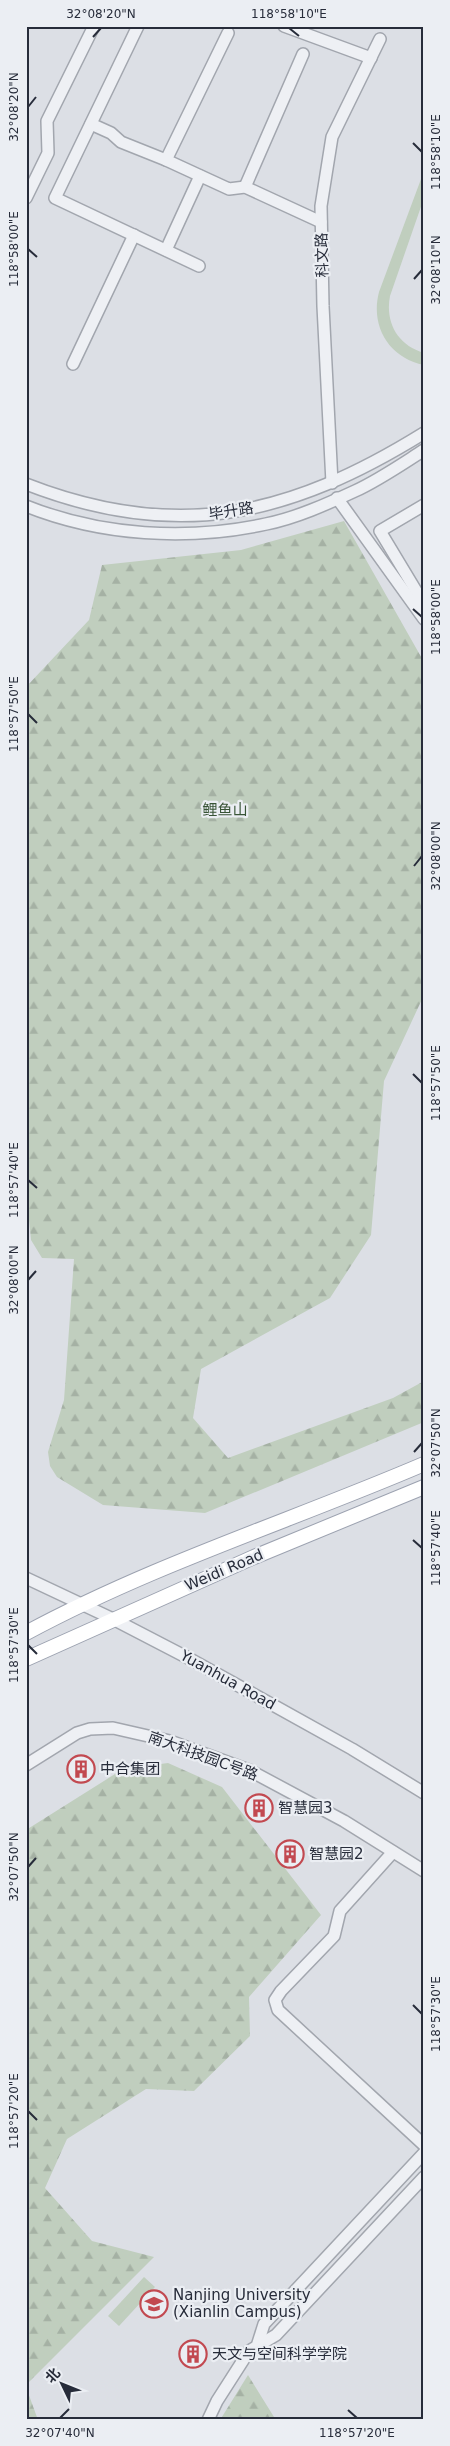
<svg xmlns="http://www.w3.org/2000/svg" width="450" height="2446" viewBox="0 0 450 2446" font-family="'DejaVu Sans','Noto Sans SC',sans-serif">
  <defs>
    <pattern id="forest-firs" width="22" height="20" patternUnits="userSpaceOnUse" patternTransform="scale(1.25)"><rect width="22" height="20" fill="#c0cebe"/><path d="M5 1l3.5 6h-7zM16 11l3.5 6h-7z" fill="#a5b1a4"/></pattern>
  </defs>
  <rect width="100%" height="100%" fill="#dcdfe5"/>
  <g fill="url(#forest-firs)">
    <path d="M344,521L424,662V995L384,1081L371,1235L330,1298L201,1369L193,1418L228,1458L393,1398L424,1381V1422L205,1513L103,1505L57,1477L50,1466L48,1452L64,1400L74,1259L42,1258L31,1240L26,1189V687L89,620L102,565L241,550Z"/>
    <path d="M168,1763L222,1787L321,1915L249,1997L250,2036L194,2091L146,2089L67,2139L45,2188L92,2241L154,2257L26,2385V2020L28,2017L26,1830L123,1769Z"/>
    <path d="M248,2375L274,2417L306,2420H220Z"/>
    <path d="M26,2387L38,2420H26Z"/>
  </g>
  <g fill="#c0cebe">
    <path d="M424,171V198L390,296C385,322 397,345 424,353V365C389,358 370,326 379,292Z"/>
    <path d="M144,2277L155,2287L119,2326L108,2316Z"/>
  </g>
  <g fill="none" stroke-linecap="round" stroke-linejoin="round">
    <g stroke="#a2a6ae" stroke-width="14">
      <g id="minor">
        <path d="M138,26L55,198L199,266"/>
        <path d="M284,26L371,58"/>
        <path d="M228,33L166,160L229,189L245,187L321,222"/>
        <path d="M91,124L111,133L121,142L166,160"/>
        <path d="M245,187L303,54"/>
        <path d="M26,198L48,153L47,121L94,26"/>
        <path d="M166,250L200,176"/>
        <path d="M73,364L134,235"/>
        <path d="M332,483L323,306L321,206L332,137L380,39"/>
        <path d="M26,484C177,543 290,516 424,433"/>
        <path d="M337,498L424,619"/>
        <path d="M424,505L380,531L424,604"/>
        <path d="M26,506C101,536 187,541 266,524C296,518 327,504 355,491C379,480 402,464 424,450"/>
        <path d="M26,1578L113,1619L192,1660L352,1749L424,1793"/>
        <path d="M26,1765L77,1733L90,1729L113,1728L170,1741L249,1770L344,1821L424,1871"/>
        <path d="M393,1852L340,1911L334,1936L281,1991L275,2000L278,2010L424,2145"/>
        <path d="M258,2343L264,2324L424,2153"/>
        <path d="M208,2420L217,2401L249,2351L276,2335L424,2177"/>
      </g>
    </g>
    <g stroke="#9ca2b0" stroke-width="16">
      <g id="major">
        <path d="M26,1633C154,1564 291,1521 424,1464"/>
        <path d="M26,1659L254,1557L424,1487"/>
      </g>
    </g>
    <use href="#minor" stroke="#eef0f4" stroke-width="11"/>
    <use href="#major" stroke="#fff" stroke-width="14"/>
  </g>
  <path fill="none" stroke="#272c3a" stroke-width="2" d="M289,28L299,36M93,37L101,28M28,107L36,97M413,143L422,152M28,249L37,257M414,279L422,270M413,609L422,617M28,714L37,723M414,866L422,856M413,1074L422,1083M28,1180L37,1188M28,1280L36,1271M414,1452L422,1443M413,1540L422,1548M28,1645L37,1654M28,1867L36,1858M413,2005L422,2014M28,2111L37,2120M348,2410L357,2418M60,2418L69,2409"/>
  <defs>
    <g id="building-ring" transform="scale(1.4375)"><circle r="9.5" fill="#ebeef3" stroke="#c24950" stroke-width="1.5"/><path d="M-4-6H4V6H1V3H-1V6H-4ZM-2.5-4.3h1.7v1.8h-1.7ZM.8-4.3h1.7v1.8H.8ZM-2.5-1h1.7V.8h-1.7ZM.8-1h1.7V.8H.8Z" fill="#c24950"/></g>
    <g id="university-ring" transform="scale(1.4375)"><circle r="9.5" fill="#ebeef3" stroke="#c24950" stroke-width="1.5"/><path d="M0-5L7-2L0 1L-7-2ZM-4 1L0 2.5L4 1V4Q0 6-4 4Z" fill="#c24950"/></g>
  </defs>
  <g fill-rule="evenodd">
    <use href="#building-ring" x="81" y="1769"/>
    <use href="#building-ring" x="259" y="1808"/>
    <use href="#building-ring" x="290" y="1854"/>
    <use href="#university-ring" x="154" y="2304"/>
    <use href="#building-ring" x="193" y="2354"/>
  </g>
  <g text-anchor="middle" stroke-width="4.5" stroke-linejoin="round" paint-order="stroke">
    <g font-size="15" fill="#272c3a" stroke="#ebeef3">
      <text transform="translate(322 255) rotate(-91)" y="5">科文路</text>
      <text transform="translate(231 511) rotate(-9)" y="5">毕升路</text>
      <text transform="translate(224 1570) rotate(-23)" y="5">Weidi Road</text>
      <text transform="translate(228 1680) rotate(29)" y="5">Yuanhua Road</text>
      <text transform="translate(203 1756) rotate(20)" y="5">南大科技园C号路</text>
    </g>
    <g font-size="15" fill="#385436" stroke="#ebeef3">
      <text x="225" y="815">鲤鱼山</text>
    </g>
    <g font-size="15" fill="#272c3a" stroke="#ebeef3" text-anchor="start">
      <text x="100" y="1774">中合集团</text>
      <text x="278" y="1813">智慧园3</text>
      <text x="309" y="1859">智慧园2</text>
      <text x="173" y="2300">Nanjing University<tspan x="173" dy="17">(Xianlin Campus)</tspan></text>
      <text x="212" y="2359">天文与空间科学学院</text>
    </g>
  </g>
  <rect width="450" height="2446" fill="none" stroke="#ebeef3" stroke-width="55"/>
  <g transform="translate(62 2384) rotate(313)" stroke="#ebeef3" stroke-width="4" paint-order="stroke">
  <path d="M0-4L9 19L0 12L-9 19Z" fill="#272c3a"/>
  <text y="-8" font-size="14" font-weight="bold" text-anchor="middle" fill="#272c3a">北</text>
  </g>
  <rect x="28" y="28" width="394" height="2390" fill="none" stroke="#272c3a" stroke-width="2"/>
  <g font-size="12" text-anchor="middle" fill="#272c3a">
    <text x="101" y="18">32°08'20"N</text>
    <text x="289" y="18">118°58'10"E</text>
    <text transform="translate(14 107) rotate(-90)" y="4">32°08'20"N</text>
    <text transform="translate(436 152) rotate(-90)" y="4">118°58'10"E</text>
    <text transform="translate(14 249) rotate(-90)" y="4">118°58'00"E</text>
    <text transform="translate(436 270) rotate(-90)" y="4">32°08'10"N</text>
    <text transform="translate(436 617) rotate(-90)" y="4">118°58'00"E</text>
    <text transform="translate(14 714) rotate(-90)" y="4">118°57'50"E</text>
    <text transform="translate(436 856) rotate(-90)" y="4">32°08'00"N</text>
    <text transform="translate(436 1083) rotate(-90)" y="4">118°57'50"E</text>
    <text transform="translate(14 1180) rotate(-90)" y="4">118°57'40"E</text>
    <text transform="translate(14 1280) rotate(-90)" y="4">32°08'00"N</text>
    <text transform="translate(436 1443) rotate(-90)" y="4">32°07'50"N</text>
    <text transform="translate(436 1548) rotate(-90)" y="4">118°57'40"E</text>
    <text transform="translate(14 1645) rotate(-90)" y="4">118°57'30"E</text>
    <text transform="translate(14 1867) rotate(-90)" y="4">32°07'50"N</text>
    <text transform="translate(436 2014) rotate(-90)" y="4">118°57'30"E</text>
    <text transform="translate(14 2111) rotate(-90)" y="4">118°57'20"E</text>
    <text x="60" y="2437">32°07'40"N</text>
    <text x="357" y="2437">118°57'20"E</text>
  </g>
</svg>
